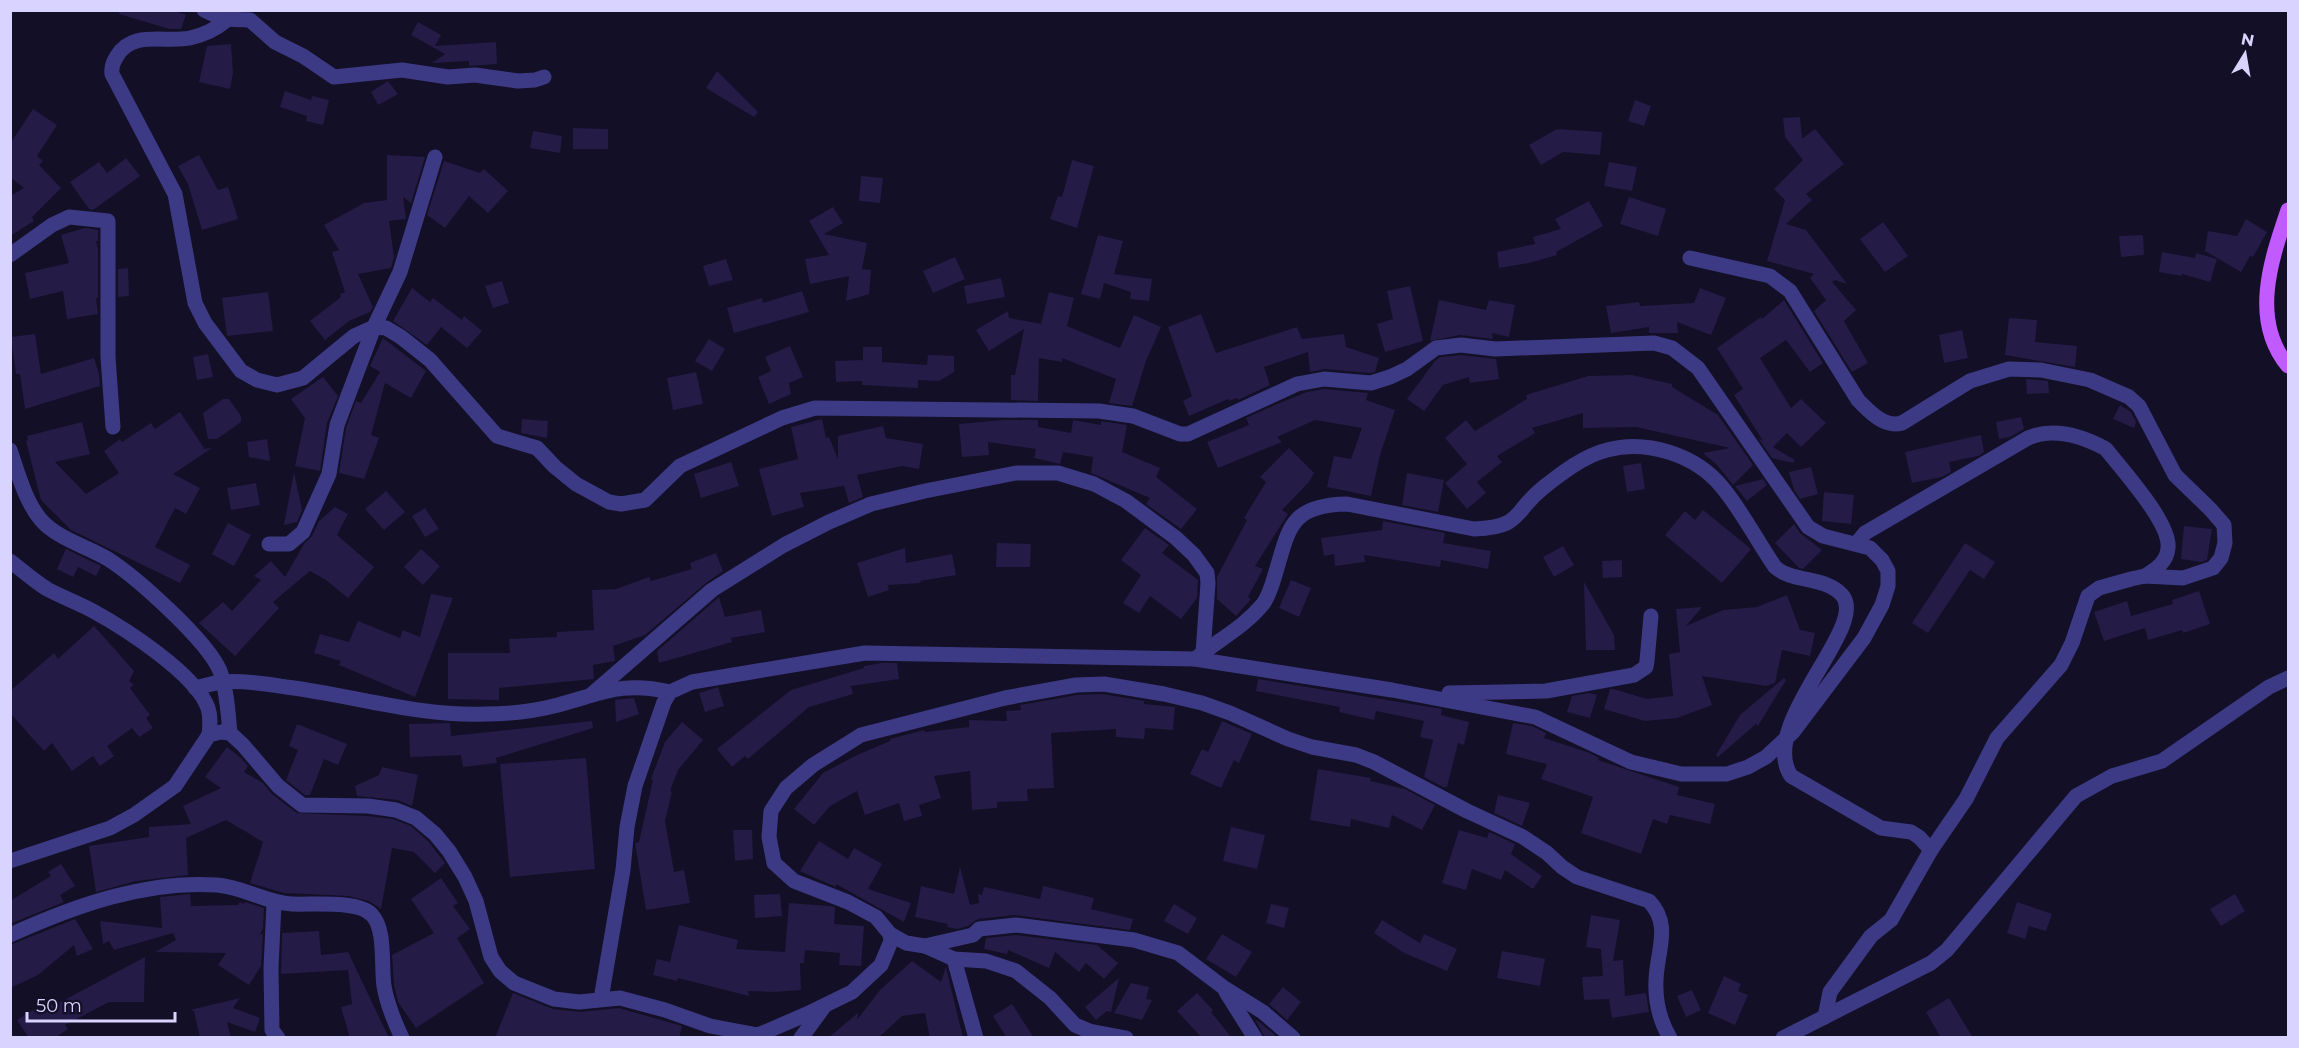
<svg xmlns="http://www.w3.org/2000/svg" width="2299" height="1048" viewBox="0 0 2299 1048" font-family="Montserrat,sans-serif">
  <rect width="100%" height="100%" fill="#130f26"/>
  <g fill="#241b47">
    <path d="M120,10H172L186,15L181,29H169L119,14Z"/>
    <path d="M418,22L441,35L435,46L496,42L497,64L469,66V61L432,63L445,54L411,35Z"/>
    <path d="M231,44L233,73L230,89L199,82L207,46Z"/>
    <path d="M717,71L758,112L754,117L706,88Z"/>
    <path d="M388,81L398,94L378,105L371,92Z"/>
    <path d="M285,91L311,100L312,96L329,100L323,125L306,121L307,116L280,107Z"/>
    <path d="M1635,100L1651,106L1644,126L1628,121Z"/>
    <path d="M33,109L57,125L37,156L43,161L39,165L61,188L32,217L34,221L10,236V196L24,188L10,177V144Z"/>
    <path d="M1800,117L1802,139L1815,129L1844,164L1806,194L1812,200L1786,224L1806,230L1847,284L1835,280L1832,282L1856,310L1844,321L1868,363L1852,372L1814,311L1826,300L1810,278L1814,274L1767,261L1785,200L1774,189L1803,160L1785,137L1783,118Z"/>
    <path d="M573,128L608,129V149H573Z"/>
    <path d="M1557,129L1602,132L1600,155L1563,152L1541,165L1529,145Z"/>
    <path d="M533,131L562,136L560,153L530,148Z"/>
    <path d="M199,155L218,190L228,187L238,219L202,230L188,184L178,166Z"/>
    <path d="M387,155L425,157L411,203L403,197L406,219L389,221L394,257L391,268L358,274L373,307L370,312L349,321L325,340L310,321L341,297L340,294L345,292L332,252L339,250L324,225L364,203L387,200Z"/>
    <path d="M126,158L140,176L93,210L89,209L70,182L99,162L107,173Z"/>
    <path d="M1072,160L1094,166L1077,228L1050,219L1058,196L1062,197Z"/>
    <path d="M444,161L480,173L484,169L508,191L488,213L469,196L445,228L427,215Z"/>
    <path d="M1609,162L1637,167L1632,191L1604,186Z"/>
    <path d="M861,176L883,178L880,203L859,201Z"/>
    <path d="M1629,197L1666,209L1658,236L1620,224Z"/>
    <path d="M1589,201L1603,226L1556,252L1557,255L1529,263L1499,268L1497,252L1535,244L1533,237L1561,229L1555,219Z"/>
    <path d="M833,207L843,223L824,234L867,243L862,269L871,270L869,294L846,301L849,276L810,284L805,259L829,255L809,221Z"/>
    <path d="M2246,219L2267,232L2253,257L2250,256L2241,272L2205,251L2208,231L2237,236Z"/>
    <path d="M1883,222L1908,256L1885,272L1860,239Z"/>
    <path d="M85,228L98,230V241H96L98,250V298H96L98,314L67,319L63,291L30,299L25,273L69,263L61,235Z"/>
    <path d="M1098,235L1123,241L1114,274L1152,279L1149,301L1130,299L1131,292L1104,283L1100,299L1081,294Z"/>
    <path d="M2143,235L2144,255L2121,257L2119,236Z"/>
    <path d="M2162,252L2195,258L2196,253L2217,259L2210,282L2182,274V276L2159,272Z"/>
    <path d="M955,257L965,279L933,293L923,271Z"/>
    <path d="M726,259L733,280L709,286L703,266Z"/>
    <path d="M128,268L129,296L118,297V269Z"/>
    <path d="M1001,278L1005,297L967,304L964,286Z"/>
    <path d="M502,281L509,303L493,308L485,286Z"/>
    <path d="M1410,286L1423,341L1385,352L1377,324L1393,319L1387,291Z"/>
    <path d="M412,288L430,302L433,298L462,320L464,316L482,331L467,348L441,327L427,345L393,321Z"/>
    <path d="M1700,288L1726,298L1711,335L1677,322L1678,333H1649V327L1611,333L1606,306L1639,302L1640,306L1694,303Z"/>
    <path d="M802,291L809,312L734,333L727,308L762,298L763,303Z"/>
    <path d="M268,292L273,331L227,336L222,298Z"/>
    <path d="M1049,292L1074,298L1067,326L1120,348L1134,315L1161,327L1146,361L1132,406L1109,403L1116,379L1062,358V362L1039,358L1038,401L1011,400V375H1015L1024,329L989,351L976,330L1008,311L1009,318L1041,324Z"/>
    <path d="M1439,300L1486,310L1489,300L1515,305L1509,337L1492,333L1493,339L1460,335L1430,341Z"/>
    <path d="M1784,300L1823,363L1810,372L1786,340L1760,358L1791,408L1801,399L1826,423L1801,447L1787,433L1773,447L1795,460L1793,463L1772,458L1758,438L1763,441L1734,395L1743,389L1717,348L1761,317L1762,319Z"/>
    <path d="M1201,314L1216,353L1297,327L1302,339L1344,334L1346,347L1379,358L1375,372L1370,373L1325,369L1310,372L1308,352L1264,367L1270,385L1238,400L1237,398L1229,401L1228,399L1189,416L1183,401L1192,396L1168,327Z"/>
    <path d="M2009,318L2037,320L2035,342L2077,346L2075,367L2005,355Z"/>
    <path d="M1962,330L1968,358L1944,363L1939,335Z"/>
    <path d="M35,334L41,374L94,358L99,374L100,386L25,409L20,374H16L11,337Z"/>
    <path d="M383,338L426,371L411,398L385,383L371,435L379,438L364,479L339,473L346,428L356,401L361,403L380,372L370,366Z"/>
    <path d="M709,339L725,349L712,371L695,361Z"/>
    <path d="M790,346L803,377L789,383L791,394L769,404L758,377L771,371L765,357Z"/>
    <path d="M863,347H882V362L927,365L928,355L954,356V372L939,381L918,380V388L862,385V381L836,382L835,361L863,360Z"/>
    <path d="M208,354L213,377L197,380L193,357Z"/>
    <path d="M1461,355L1496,359L1499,379L1470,383L1469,377L1443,385L1424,411L1407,399L1435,361L1440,357Z"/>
    <path d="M696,372L703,404L673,410L667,378Z"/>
    <path d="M1632,375L1672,384V387L1718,415L1753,465L1733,485L1717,465L1703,453L1730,448L1636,427L1583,428V413L1532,428L1535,433L1497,456L1502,462L1477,482L1486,493L1467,509L1445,483L1467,464L1445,438L1466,420L1475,431L1527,399L1526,395L1588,376Z"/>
    <path d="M323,377L338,396L327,423L320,471L295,466L305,418L291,399Z"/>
    <path d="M2026,379L2048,381L2049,393L2027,394Z"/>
    <path d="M1324,389L1368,393L1366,400L1395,410L1380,455L1371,496L1327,487L1334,456L1351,459L1362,428L1315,420L1277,437L1282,442L1218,468L1207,442L1249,425L1246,418L1277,404L1307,392Z"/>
    <path d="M223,399H229L241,416V422L217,439H208L203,413Z"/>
    <path d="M2120,405L2131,412L2136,422L2134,428L2113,419Z"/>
    <path d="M180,412L204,448L202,449L212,448L173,474L200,488L186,514L175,508L155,547L190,565L180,583L71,530L41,500L26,441L28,440L27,436L82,422L90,454L55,462L86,494L119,473L104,451L120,439L122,442L151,423L155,429Z"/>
    <path d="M2021,417L2024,429L2010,437L1999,439L1996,422Z"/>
    <path d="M522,419L548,421L547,438L521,433Z"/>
    <path d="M822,419L826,438L829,437L838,459V436L883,426L886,438L923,444L919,469L902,466L857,475L863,497L849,503L844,486L800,493L804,507L772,516L759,469L798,459L791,427Z"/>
    <path d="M1003,420H1038V427L1071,433L1073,420L1101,425V421L1127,425L1122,452L1160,468L1156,477L1197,509L1181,529L1146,504L1150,498L1091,473L1093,457L1063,452L1060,464L1034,458L1036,449L988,442L989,455L962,457L959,424Z"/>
    <path d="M1981,435L1984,452L1978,456L1949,462L1951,472L1942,477L1912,483L1905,452Z"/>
    <path d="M267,439L270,461L249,457L247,442Z"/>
    <path d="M1289,448L1314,473L1309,482L1282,510L1288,514L1255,566L1263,569L1248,597L1251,599L1236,616L1217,599V577L1247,520L1244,518L1266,482L1260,477Z"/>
    <path d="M731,462L739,486L701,498L694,474Z"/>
    <path d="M1641,463L1645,489L1627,492L1623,466Z"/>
    <path d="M1811,467L1818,494L1800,499L1794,490L1789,472Z"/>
    <path d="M294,472L302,510L297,522L284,525Z"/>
    <path d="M1407,473L1444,480L1438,512L1402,505Z"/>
    <path d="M1763,479L1767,485L1747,501L1735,486Z"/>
    <path d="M256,483L260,505L231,510L227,488Z"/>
    <path d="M386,491L405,512L384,530L365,509Z"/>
    <path d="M1824,492L1854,495L1851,524L1822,521Z"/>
    <path d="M335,507L348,514L337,535L374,567L348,598L326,580L310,571L273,602L279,608L235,656L199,623L223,602L232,611L261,580L254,576L271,561L285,577L304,544L312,536L319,521Z"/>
    <path d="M425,508L439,529L425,537L412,516Z"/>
    <path d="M1703,510L1751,549L1722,583L1665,535L1685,511L1695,520Z"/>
    <path d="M1383,521L1445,533L1443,543L1491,551L1488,569L1441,560L1440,567L1364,555L1365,562L1335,566L1334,554L1324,556L1321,538L1382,530Z"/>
    <path d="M228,523L251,535L234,566L212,554Z"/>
    <path d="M1794,524L1800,533L1822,550L1803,569L1799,568L1775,543Z"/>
    <path d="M2184,526L2212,529L2207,560L2201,562L2181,559Z"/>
    <path d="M1145,528L1169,545L1162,553L1198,580L1197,598L1181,619L1150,596L1139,613L1123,603L1141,575L1121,560Z"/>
    <path d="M997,543L1031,544L1030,567H996Z"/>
    <path d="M1965,543L1995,562L1984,579L1970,570L1928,633L1912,623Z"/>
    <path d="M1563,546L1574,565L1554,577L1543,557Z"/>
    <path d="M905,548L906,563L952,554L956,575L920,581L921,583L888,585L889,590L868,597L857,563Z"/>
    <path d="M66,549L101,566L96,576L78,567L73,577L57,569Z"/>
    <path d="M421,549L440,566L423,585L404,567Z"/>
    <path d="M716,553L723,571L706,583L645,635L613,646L615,661L593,665L594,679L499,688V700L448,699V653H510L509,639L557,637V632L594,630L592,590L616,589L649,577L651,581L692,569L690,563Z"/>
    <path d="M1622,560V577L1603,578L1602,561Z"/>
    <path d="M1291,580L1311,588L1299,617L1279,608Z"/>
    <path d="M1584,582L1614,635L1615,650H1586Z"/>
    <path d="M2199,591L2210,624L2183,633L2182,630L2148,640L2145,628L2104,641L2094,612L2127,601L2131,616L2173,604L2172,600Z"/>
    <path d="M431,594L453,598L415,697L339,665L341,661L314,653L320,634L349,642L358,621L400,638L403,630L420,637Z"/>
    <path d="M1787,595L1800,630L1815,633L1810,656L1782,650L1775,683L1766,686L1702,676L1712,705L1677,718L1645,721L1604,709L1610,689H1613L1647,699L1673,696L1669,654L1680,652L1676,609L1702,607L1686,626L1723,610L1757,607Z"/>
    <path d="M719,597L725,617L761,610L765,632L731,638L732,642L659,663L657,651Z"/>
    <path d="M94,626L134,671L129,681L134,685L130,688L150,715L146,718L153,728L139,737L132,728L107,746L114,756L100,766L93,756L72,771L52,743L44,751L10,713V691L54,653L58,659Z"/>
    <path d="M882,663H897L899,679L851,686L853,694L809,707L748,759L745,756L732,767L717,749L791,690L864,668V666Z"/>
    <path d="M1784,678L1786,680L1758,726L1756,724L1718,757L1716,755L1740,715Z"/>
    <path d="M1258,679L1442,709L1441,715L1469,722L1464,745L1458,743L1447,787H1443L1424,777L1433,740L1420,737L1424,721L1376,711L1374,720L1339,712L1340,707L1256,691Z"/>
    <path d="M718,687L724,706L705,712L699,693Z"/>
    <path d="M1589,693L1597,695L1590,718L1567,712L1572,696Z"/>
    <path d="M1103,694L1144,701V704L1175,707L1173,730L1145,728L1144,739L1116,737V729L1051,733L1054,788L1027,789L1028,801L997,802V808L972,810L970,771L934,776L941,798L919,805L922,816L904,821L899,803L865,815L857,791L830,806L814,825L794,809L823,773L855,756L890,741V739L924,730L925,732L969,727V720L1007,721L1006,711L1021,710L1020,705L1077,695Z"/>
    <path d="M634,698L639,714L616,722L615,700Z"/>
    <path d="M592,721L593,728L496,758L497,763L463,767L461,755L410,757L409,724L450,723L451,736Z"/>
    <path d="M1222,721L1252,734L1239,763L1234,760L1221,788L1190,774L1202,749L1208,752Z"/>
    <path d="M682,722L703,740L678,770L670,791L672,792L665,821L674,872L684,870L690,903L646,910L635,843L639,842L653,780L651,779L665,742Z"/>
    <path d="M1513,723L1532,726L1546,733L1544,738L1590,753L1599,758L1598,760L1679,787L1677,795L1715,804L1710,824L1670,815L1667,824L1653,819L1641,854L1581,833L1593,797L1541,779L1547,764L1506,754Z"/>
    <path d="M297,724L347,744L338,765L324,759L310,795H305L286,780L298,750L289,746Z"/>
    <path d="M227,747L241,758L248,766L244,772L263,783L272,794L297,813L367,816L393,819L411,826L428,841L445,863L435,873L414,852L392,848L381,909L369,901L348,896L284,893L250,883L263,842L226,820L186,838L188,875L136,881L96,892L89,846L149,837V827L191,824L183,806L221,788L205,777Z"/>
    <path d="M586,758L595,869L510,877L500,764Z"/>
    <path d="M382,767L418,775L412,806L398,800L357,796L355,786L379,775Z"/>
    <path d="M1318,769L1371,778L1370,781L1405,789L1435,805L1422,830L1392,815L1389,828L1351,819L1350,827L1310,820Z"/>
    <path d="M1498,795L1530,803L1522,826L1494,813Z"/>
    <path d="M1231,827L1265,835L1257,869L1223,861Z"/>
    <path d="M733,830H752L753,859L735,861Z"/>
    <path d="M1459,830L1487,838L1489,832L1515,844L1511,854L1542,876L1533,889L1505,870L1501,880L1472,869L1466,890L1442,883Z"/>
    <path d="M819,841L848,859L854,848L882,864L868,889L911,903L904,922L836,884V887L800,871Z"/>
    <path d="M61,864L75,886L60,895L64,902L10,924V901L51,876L48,872Z"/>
    <path d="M960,867L970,905L979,903L978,894L982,895L984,887L1040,899L1043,886L1094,898L1091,909L1133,919L1130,930L1015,915L978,919L968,926L957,929L947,927L948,924L915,917L921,886L954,894Z"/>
    <path d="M441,878L458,903L453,906L470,929L457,938L484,983L416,1028L398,1002L394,985L392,955L434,933L411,899Z"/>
    <path d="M190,894L191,906L238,905L240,902L244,904L245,902L264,908L263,929L260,934H263L261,966L249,985L218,965L226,953L155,952L176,940L173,933L114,950L109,941L103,944L100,921L162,928L160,897Z"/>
    <path d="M780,894L782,916L755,918L754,895Z"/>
    <path d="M2235,894L2245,911L2221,926L2210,909Z"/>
    <path d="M2017,902L2052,914L2046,931L2029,926L2025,939L2007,933Z"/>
    <path d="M789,903L830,906L835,907L834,924L864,926L861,966L839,965L840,953L805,950L804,963H800L801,990L774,992L748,991L749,996L678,978L677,981L653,975L657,959L670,962L679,925L738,940L736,949L785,952Z"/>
    <path d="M1174,904L1197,918L1188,934L1164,921Z"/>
    <path d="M1271,904L1289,908L1284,928L1266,923Z"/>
    <path d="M1591,915L1620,920L1613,961L1623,960L1625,996L1646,993L1649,1012L1612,1018L1609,999L1584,1000L1582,977L1603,976L1601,949L1586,947Z"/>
    <path d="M75,919L93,949L77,956L74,945L38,975L10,988V945Z"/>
    <path d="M1382,920L1420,943L1424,934L1457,949L1447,971L1404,953L1374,933Z"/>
    <path d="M319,931L321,955L348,952L389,1038H350L341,1007L352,1004L348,970L281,974L282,933Z"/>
    <path d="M1222,934L1252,952L1236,977L1206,959Z"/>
    <path d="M1016,935L1097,945L1118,963L1104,979L1086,963L1079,972L1055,952L1049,968L1008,950L1007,954L984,949L986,938Z"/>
    <path d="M1502,951L1545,959L1540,986L1497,978Z"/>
    <path d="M145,957L144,1002H109L65,1025L68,1029L55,1038H29L17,1020L49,1000L53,1006Z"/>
    <path d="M912,961L941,982L946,967L963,1038H930L925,1013L902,1016L878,1038H828L858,1013L857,1020L880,990Z"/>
    <path d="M1724,976L1741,984L1738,991L1748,995L1735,1025L1708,1013Z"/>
    <path d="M1119,978L1111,1012L1107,1011L1096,1020L1085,1007Z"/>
    <path d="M1131,983L1149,987L1146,999L1152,1000L1142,1020L1114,1013Z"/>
    <path d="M1283,987L1301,1002L1287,1020L1269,1004Z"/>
    <path d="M1692,990L1701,1010L1686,1017L1677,996Z"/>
    <path d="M513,993L553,1009L580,1012L619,1008L682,1026L679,1038H495Z"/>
    <path d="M1197,993L1213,1010L1211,1012L1232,1038H1202L1177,1011Z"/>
    <path d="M240,998L233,1008L260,1018L255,1032L227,1022L231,1038H200L194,1011L190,1010Z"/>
    <path d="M1949,998L1973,1038H1941L1926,1012Z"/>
    <path d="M1012,1004L1034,1038H1007L993,1016Z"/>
    <path d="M1257,1020L1275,1035L1273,1038H1265L1256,1021Z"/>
  </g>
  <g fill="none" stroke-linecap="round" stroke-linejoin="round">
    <g stroke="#3d3a85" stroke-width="15">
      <path d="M204,10L223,19L250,20L275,42L303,56L334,77L402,70L448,77L475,75L518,81L535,80L544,77"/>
      <path d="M227,20C216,29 204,35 190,38C165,43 132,30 117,56C113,62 111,67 112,74L175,194L195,303L205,323L241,371L257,380L277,385L303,378L354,336L374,327L386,328L401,337L430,360L497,436L537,448L555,467L576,484L609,502L621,504L645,500L680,466L782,418L815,408L1099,411L1133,416L1180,434H1188L1297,384L1324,379L1371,383L1390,377L1407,369L1436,348L1461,345L1495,349L1654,343L1672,348L1698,368L1808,527L1823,536L1870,548L1882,560L1888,571V586L1882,605L1864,638L1793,732L1766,757L1748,767L1727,774H1681L1631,762L1535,717L1392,690L1195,659L865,653L692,682L670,692L664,702L635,786L627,827L623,870L601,999"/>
      <path d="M10,255L52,225L69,217L108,221V357L113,427"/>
      <path d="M1690,258L1770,276L1790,291L1858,400C1870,412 1884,428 1902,423L1970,381L2009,369L2041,370L2090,380L2129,397L2139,406L2175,475L2211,510L2224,525L2225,543L2221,558L2213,568L2183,578L2145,576L2131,579L2099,588L2088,596L2072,643L2061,665L1997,738L1966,799L1931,850L1891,920L1871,936L1830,992L1825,1017"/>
      <path d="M10,450C18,473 25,501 41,520C58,539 86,546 108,559C136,577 207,640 220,671C227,690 228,713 230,733"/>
      <path d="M269,544H289L303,532L329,474L337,425L374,327L400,272L435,157"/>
      <path d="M1856,544L1865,533L2028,438C2054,427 2082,436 2106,449C2122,470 2171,523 2168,548C2167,562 2156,569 2145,576"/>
      <path d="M10,561C23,571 34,581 47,589C62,597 78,603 93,611C124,628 196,674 208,708C211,717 210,726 209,735"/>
      <path d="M1195,659C1218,640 1243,628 1263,604C1269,596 1272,585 1275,575C1289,529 1289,505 1347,504L1474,529C1524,527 1512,512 1544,487C1563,472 1584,456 1607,450C1647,439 1696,455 1722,487C1742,511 1757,541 1775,567C1793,583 1825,576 1842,595C1870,626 1757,724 1791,776L1881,828L1911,832L1919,837L1931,850"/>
      <path d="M195,688C204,686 213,683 222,682C242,680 266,684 286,687C352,695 419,717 486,714C509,714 535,711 558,705C603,693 622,681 670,692"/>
      <path d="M1449,693L1546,691L1634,675L1646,667L1647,661L1651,616"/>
      <path d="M591,695L712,590L784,545L829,522L871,504L925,491L1016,473H1058L1094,484L1126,501L1176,538L1194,555L1207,573L1208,583L1203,653"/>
      <path d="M10,861L110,828L134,815L175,786L209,735L221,732L230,733L243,745L278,786L302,805L368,806L396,810L416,818L435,834L449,851L465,877L476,901L491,957L500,971L514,983L554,999L579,1002L620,998L665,1010L710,1026L758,1035L807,1014L852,992L881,965L891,941L890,934L876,917L848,902L794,881L774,863L769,837L771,811L786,788L813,765L861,735L1005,698L1076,685L1104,684L1164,694L1202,703L1230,713L1288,739L1312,747L1356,755L1374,762L1467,811L1523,837L1547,853L1562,867L1577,877L1649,901C1672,925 1657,950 1656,980C1655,1000 1660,1021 1670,1038"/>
      <path d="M274,903L271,968L272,1030L278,1038"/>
      <path d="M890,934L906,943L925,946L973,935L979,929L1016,925L1134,940L1178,953L1223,987L1263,1012L1293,1038"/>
      <path d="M10,935C74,906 146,880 217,885C244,887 266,903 292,904C311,905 359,900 372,915C386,929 381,967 384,986C387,1004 394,1021 402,1038"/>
      <path d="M925,946L954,959L986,961L1016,971L1050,998L1075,1025L1089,1031L1126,1038"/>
      <path d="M954,959L976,1038"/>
      <path d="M1226,992L1255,1038"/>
      <path d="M801,1038L823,1008"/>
      <path d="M1783,1038L1931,963L1947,950L2076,796L2112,776L2162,761L2269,687L2288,678"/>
    </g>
    <path stroke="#c25bff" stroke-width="15" d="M2288,210C2271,260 2250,320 2288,366"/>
  </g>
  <rect width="2299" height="1048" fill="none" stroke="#d9d4ff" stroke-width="24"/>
  <g transform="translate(2245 54) rotate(11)" stroke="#130f26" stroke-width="4.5" paint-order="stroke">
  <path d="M0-4.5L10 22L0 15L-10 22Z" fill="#d9d4ff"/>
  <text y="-9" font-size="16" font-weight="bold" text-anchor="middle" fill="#d9d4ff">N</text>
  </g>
  <path d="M27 1012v9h148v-9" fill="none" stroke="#d9d4ff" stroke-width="3"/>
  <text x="36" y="1012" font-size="18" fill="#d9d4ff" stroke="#130f26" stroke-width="4.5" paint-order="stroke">50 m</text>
</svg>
